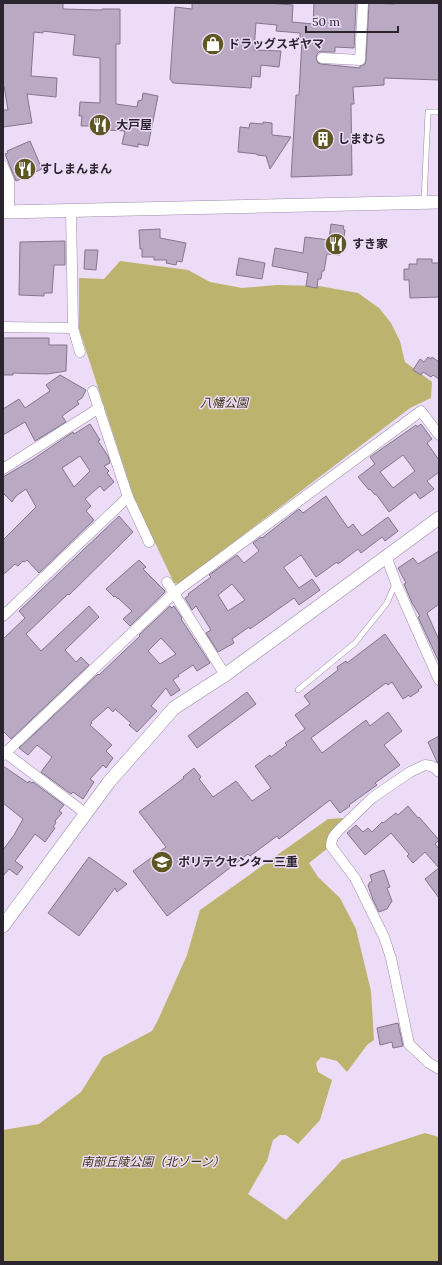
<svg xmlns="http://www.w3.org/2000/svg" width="442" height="1265" viewBox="0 0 442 1265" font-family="Lora,'Noto Sans JP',serif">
  <rect width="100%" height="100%" fill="#eddcf7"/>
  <g fill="#bcb36e">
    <path d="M120,261L188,270L210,282L242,288L277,285L319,286L358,293L379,308L391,323L400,341L405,362L432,382L431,398L410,408L179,584L174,583L134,498L79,329V278L104,279Z"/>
    <path d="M345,818C336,827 326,834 328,848L309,863L318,877L340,898L356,929L371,991L374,1040L367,1045L347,1072L337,1061L321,1057L316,1063L318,1072L332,1080L320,1120L298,1144L286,1135H280L273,1140L267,1161L248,1194L286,1220L342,1160L425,1133L439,1137V1262H3V1130L39,1124L81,1092L103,1057L152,1031L158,1020L187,955L200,910L328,819Z"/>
  </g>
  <g fill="#b9a9c3" stroke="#84758d" fill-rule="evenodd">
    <path d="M3,3H63V9L102,10V9H120V44H116V104L137,107L138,101L142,100L143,93L158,96L148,146L138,144V147L122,144L125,131L92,129V126H81L82,116H79L80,102L100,103V58L73,55L75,35L43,31V33L34,32L31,76L57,78L56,97L27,94L32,123L3,127V110H8L4,86H3Z"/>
    <path d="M192,3H268L293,5L292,22L313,24L314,3H356L354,48L335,47V52H319L317,54L316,58L318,63L321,64L360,68V66L365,64L366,60L369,3L394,4V3H439V80L384,78V85L353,87L354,104H351L352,175L291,177L296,95H299L302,39L300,38V33L276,31L277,25L256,23L254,50L281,51L279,67L261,65L260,77L252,76L251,88L173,83L170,79L175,7L192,9Z"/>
    <path d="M263,122L272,123V135L291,137L270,169L266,156L257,155V154L238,152L240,127L249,128L250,123L263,124Z"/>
    <path d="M30,141L42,169L16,181L5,154L8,153L7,151Z"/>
    <path d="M331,224L344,226L343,229L345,230L342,251H340V255L327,254L324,271H322L321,279H318L317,288L306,286L308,273L272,266L275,248L303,253L305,237L329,240Z"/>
    <path d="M160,229V238L186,243L182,262L177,261L176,265L166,263L167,260H154V257H142V249H140L139,230Z"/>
    <path d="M65,241V265H54L52,293H44V296L19,295L20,242Z"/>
    <path d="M85,250H98L96,270L84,269Z"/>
    <path d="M239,258L265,263L262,279L236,275Z"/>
    <path d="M417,259H432V263H439V297L410,298L409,280H404V269H409V264H417Z"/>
    <path d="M3,338H49V345H67L66,371L47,374L13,373V375H3Z"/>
    <path d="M428,357L431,359L432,357L439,362V379L433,375L431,377L423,372L421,375L413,370L420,359L424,362Z"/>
    <path d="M60,375L86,390L82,398L77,401L79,404L62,416L66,422L35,441L25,422L3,435V409L19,399L25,408L50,391L46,385Z"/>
    <path d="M90,424L100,440L98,441L108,456L110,463L104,466L109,471L107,473L114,482L104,491L100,486L85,499L91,506L86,511L94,520L39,573L27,560L24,562L23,561L18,566L15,564L3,575V540L36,507L26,489L16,496L12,502L3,493V477L32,460L73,432L74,434ZM80,456L90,471L74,487L62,468Z"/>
    <path d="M421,424L432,439L427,443L439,460V472L427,481L434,489L420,499L415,492L389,512L376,494L375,495L370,489L369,490L358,477L375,464L370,457L416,425L417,427ZM403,455L415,471L393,488L380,472Z"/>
    <path d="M326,496L348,528L353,524L362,536L388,517L398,531L385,541L382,537L361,553L358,549L338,564L337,562L316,577L301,555L284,567V568L299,588L312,579L320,590L299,605L294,598L250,629L249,627L232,639L234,643L218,652L206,633L211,630L196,606L192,610L185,598L189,595L188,594L211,577L209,575L237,555L244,563L259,551L253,543L261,537L262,538L299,509L303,513ZM232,584L245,600L228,611L218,595Z"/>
    <path d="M119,516L133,532L69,595L68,594L26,634L41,651L89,606L99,617L65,650L76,662L81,657L89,665L11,739L3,731V639L25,618L19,611Z"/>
    <path d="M439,551V604L427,613L439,640V662L418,617L420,616L412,603L404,584L406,583L398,568L413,558L418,564Z"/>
    <path d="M139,560L146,567L143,569L165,591L164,593L130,626L123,619L132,611L118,598V599L115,596L114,597L106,589Z"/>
    <path d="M170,606L172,608L174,606L182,618L181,619L210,663L197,671L193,665L178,675L179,676L173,680L180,690L171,696L166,688L151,706L157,711L137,732L129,725L131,723L115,709L113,712L108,707L91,722L92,723L90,725L112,745L106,751L113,758L106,768L103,765L90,779L94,782L83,799L73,792L71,794L41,772L52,757L37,745L28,755L19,748L98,674L99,675L121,654L140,636L139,635ZM161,638L176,654L160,664L148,651Z"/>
    <path d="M385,634L422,687L418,690L419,691L410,697L409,695L403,699L392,682L388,685L386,683L311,738L322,753L366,720L370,726L388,712L402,731L384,745L400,765L375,783L377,785L349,805L350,806L340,813L330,800L279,839L277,836L250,856L248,854L167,916L133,871L166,847L139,812L184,778L183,777L194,768L201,777L199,779L213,797L236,781L252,801L271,788L255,766L270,755L271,757L287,745L285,743L305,729L295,715L310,704L304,696L338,670L337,667L346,661L347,663Z"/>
    <path d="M247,692L256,704L197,748L188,736Z"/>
    <path d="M439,736V763L437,762L428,742Z"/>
    <path d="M3,766L28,783L29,781L32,783L33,782L64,805L59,811L62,813L55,821L56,823L53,827L55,828L45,842L35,834L15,861L23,867L17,875L9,869L3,876V850L14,835L23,819L3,803Z"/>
    <path d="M408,806L418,818L419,817L439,840L435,844L439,849V868L425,852L413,863L407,856L409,854L391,833L365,855L347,833L356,825L363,832L368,828L372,832L382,822L383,823L396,813L398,815Z"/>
    <path d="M89,857L127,884L117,892L115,888L79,936L48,913Z"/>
    <path d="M439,868V898L425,879Z"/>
    <path d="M384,870L390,887L387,888L392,901L387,909L379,912L373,900L368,885H369V883L372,881L370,875Z"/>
    <path d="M398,1023L403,1046L393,1048L392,1042L380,1045L377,1028Z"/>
  </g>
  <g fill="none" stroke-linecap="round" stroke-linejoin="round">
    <g stroke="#9d8ea7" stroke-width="6">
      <g id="lane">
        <path d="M424,201L428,112H439"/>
        <path d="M298,690L355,643L387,603L395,584"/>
      </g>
    </g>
    <g stroke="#9d8ea7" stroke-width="11">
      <g id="street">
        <path d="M322,58L360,60L363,3"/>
        <path d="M3,166L9,180V212"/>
        <path d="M71,211L73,328L80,352"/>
        <path d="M3,327L73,328"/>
        <path d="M93,391L128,497L149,542"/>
        <path d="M3,469L99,408"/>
        <path d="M386,556L396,583L439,680"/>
        <path d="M167,582L225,675"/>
        <path d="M3,616L128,497"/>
        <path d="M3,751L85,813"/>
        <path d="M3,755L174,593L421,411L439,435"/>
        <path d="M439,772L435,768L431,766L425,765L410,772L372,798L339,830C334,835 331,839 331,846L355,878L384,937L391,958L409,1044L429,1063L439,1069"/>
      </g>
    </g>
    <g stroke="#9d8ea7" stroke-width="14">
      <g id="secondary">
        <path d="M3,212L439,202"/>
        <path d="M3,926L109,782L174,708L225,675L439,518"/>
      </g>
    </g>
    <use href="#lane" stroke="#fff" stroke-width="5"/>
    <use href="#street" stroke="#fff" stroke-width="10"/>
    <use href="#secondary" stroke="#fff" stroke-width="13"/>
  </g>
  <defs>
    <g id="shop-disc" transform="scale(1.15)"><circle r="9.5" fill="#5e5724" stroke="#eddcf7"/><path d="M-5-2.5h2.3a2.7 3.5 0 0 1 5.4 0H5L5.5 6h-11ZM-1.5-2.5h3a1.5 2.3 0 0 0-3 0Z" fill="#fff"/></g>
    <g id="restaurant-disc" transform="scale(1.15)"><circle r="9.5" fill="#5e5724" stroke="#eddcf7"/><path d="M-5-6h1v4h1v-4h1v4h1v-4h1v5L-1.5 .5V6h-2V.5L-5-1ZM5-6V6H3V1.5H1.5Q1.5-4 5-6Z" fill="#fff"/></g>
    <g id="building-disc" transform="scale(1.15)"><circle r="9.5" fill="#5e5724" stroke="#eddcf7"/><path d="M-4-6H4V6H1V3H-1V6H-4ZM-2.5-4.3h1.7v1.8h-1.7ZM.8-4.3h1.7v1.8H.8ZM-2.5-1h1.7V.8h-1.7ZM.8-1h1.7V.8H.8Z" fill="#fff"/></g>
    <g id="school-disc" transform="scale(1.15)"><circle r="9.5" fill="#5e5724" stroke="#eddcf7"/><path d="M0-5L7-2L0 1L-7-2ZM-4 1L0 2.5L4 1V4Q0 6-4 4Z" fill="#fff"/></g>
  </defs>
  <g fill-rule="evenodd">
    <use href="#shop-disc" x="213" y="44"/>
    <use href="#restaurant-disc" x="100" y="125"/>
    <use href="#building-disc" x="323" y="139"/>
    <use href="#restaurant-disc" x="25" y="169"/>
    <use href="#restaurant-disc" x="336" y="244"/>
    <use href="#school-disc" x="162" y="862"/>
  </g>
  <g text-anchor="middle" stroke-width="3" stroke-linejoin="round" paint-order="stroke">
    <g font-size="12" font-weight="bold" fill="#2a242e" stroke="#eddcf7" text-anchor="start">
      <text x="228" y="48">ドラッグスギヤマ</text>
      <text x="116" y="129">大戸屋</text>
      <text x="338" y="143">しまむら</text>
      <text x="40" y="173">すしまんまん</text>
      <text x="352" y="248">すき家</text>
      <text x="178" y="866">ポリテクセンター三重</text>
    </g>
    <g font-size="12" font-style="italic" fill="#39340d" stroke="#eddcf7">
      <text x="224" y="407">八幡公園</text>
      <text x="153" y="1166">南部丘陵公園（北ゾーン）</text>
    </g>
  </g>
  <rect width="442" height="1265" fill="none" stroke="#2a242e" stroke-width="8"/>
  <path d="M306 26v6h92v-6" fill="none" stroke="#2a242e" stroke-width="2"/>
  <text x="312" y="26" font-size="12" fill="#2a242e" stroke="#eddcf7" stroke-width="3" paint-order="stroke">50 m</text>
</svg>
